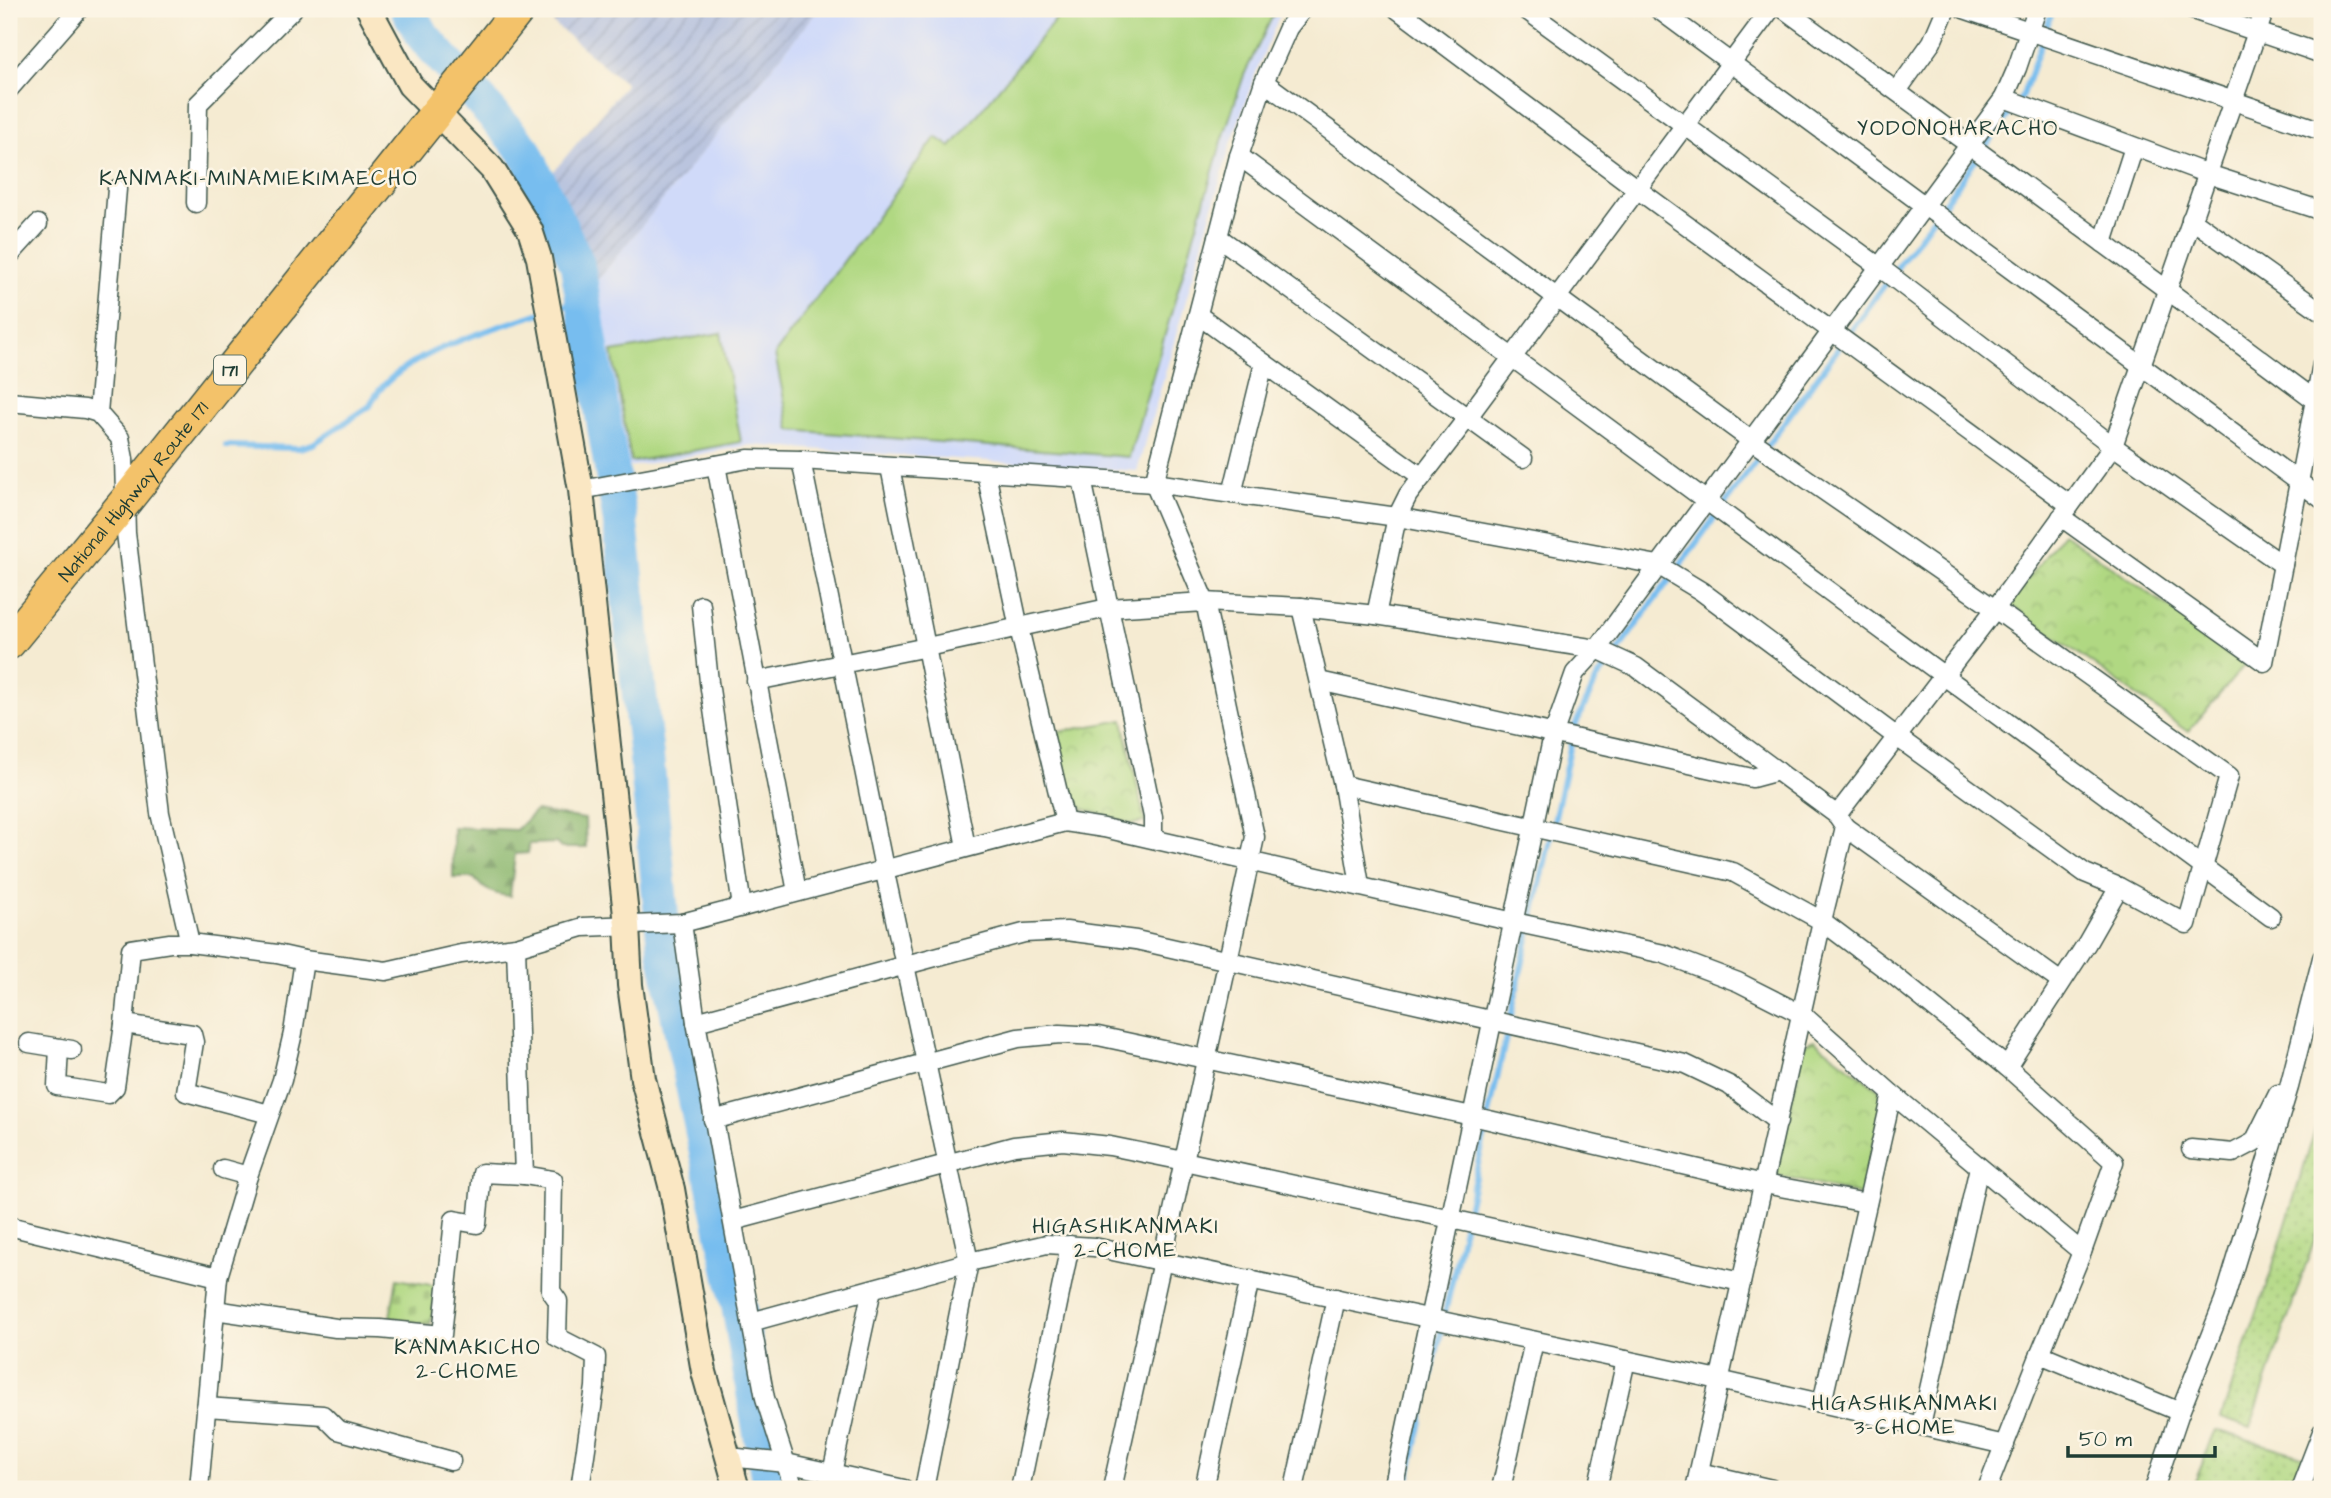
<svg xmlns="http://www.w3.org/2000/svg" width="2331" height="1498" viewBox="0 0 2331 1498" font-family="'Architects Daughter',sans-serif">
  <defs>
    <pattern id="industrial-furrows" width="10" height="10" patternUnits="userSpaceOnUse" patternTransform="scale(1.75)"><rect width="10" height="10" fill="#bac4de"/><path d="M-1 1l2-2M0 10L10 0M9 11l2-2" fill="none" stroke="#9fa9bf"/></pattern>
    <pattern id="grass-dots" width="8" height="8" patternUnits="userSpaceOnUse" patternTransform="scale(1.75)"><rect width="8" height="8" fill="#b0d882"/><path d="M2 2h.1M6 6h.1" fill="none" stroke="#97ba71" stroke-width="1.8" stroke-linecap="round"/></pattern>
    <pattern id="forest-firs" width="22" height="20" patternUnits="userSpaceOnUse" patternTransform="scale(1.75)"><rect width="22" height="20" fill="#8cb870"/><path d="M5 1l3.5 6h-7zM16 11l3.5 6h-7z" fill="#72975d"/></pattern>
    <pattern id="cemetery-stones" width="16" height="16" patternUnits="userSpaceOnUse" patternTransform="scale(1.75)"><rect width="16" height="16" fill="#b0d882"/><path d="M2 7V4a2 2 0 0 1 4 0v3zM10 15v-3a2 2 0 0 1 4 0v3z" fill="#97ba71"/></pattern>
    <pattern id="park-crowns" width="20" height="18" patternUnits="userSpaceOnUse" patternTransform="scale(1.75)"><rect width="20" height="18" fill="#b0d882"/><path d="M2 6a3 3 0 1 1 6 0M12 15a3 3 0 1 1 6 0" fill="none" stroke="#97ba71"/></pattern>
  </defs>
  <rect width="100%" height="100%" fill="#fcf5e5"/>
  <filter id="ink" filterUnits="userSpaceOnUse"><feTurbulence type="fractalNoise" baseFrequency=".0143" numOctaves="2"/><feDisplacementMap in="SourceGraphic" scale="14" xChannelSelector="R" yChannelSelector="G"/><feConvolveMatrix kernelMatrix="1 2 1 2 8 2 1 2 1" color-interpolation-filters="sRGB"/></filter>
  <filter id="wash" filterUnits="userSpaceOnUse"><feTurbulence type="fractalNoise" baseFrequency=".00686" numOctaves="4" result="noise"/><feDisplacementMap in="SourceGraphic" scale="28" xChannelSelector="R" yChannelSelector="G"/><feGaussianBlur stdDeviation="1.57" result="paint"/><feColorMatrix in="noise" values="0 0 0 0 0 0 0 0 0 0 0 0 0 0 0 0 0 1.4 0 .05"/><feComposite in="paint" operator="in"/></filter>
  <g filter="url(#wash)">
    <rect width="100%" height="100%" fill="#f5ebd2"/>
    <path fill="#d0daf9" d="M819,9H1286L1278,19L1256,72L1230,147L1137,471L751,445L628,467L589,290Z"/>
    <path fill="url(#industrial-furrows)" d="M562,9H819L589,290L577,233L549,177L626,84L553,23Z"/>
    <g fill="url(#grass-dots)" stroke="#688a5b" stroke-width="2">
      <path d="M2322,1108V1218L2250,1428L2221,1418L2273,1266Z"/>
      <path d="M2216,1430L2305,1457L2293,1489H2192Z"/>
    </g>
    <path fill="url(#forest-firs)" stroke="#567a52" stroke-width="2" d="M535,811L585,819L586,848H561L556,843L529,844L528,853L515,854L510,896C495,895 483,890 474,878H453V827L516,830Z"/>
    <path fill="url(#cemetery-stones)" stroke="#688a5b" stroke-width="2" d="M397,1279L437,1286L430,1325L390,1317Z"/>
    <g fill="url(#park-crowns)" stroke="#688a5b" stroke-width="2">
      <path d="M2063,533L2247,662L2188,732L2009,604Z"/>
      <path d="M1123,720L1145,822L1132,824L1084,809L1068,794L1053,733Z"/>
      <path d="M1814,1040L1882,1092L1883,1102L1862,1195L1774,1175L1805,1044Z"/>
    </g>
    <g fill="#b0d882" stroke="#688a5b" stroke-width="2">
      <path d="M1064,9H1276L1244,75L1220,147L1129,457L790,430L775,354L936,137L951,147Z"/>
      <path d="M721,333L741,442L631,462L612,352Z"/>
    </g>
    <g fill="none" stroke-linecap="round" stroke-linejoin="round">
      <g stroke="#77bdef" stroke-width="6">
        <path d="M554,309L583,299"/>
        <path d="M226,446L299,448L313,444L370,406C390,355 496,328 544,312"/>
        <path d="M1406,1489L1575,726L1597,679L2023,95L2053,9"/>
      </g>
      <path stroke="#77bdef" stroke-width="35" d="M408,9L423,36L524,150L577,263L620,519L647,762L665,953L739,1308L770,1489"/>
    </g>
  </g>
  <g filter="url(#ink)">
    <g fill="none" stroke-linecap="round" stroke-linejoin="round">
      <g stroke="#3f574c" stroke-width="21">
        <g id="street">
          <path d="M1397,9L1637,189L2070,505"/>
          <path d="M1525,9L1878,266L2113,446L2283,565"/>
          <path d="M1658,9L2322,499"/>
          <path d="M1784,9L2166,289L2315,400"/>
          <path d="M1964,9L2322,131"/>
          <path d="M2190,9L2322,54"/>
          <path d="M9,89L79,9"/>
          <path d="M1897,91L1932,42L1946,9"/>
          <path d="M2004,98L2208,174L2322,211"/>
          <path d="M1239,156L2271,917"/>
          <path d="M196,203L198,104L293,9"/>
          <path d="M2191,219L2322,312"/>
          <path d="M1218,237L1523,458"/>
          <path d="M2103,243L2134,147"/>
          <path d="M9,256L38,224"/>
          <path d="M1198,315L1264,363L1232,494"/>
          <path d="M1264,363L1422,477"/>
          <path d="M9,402L85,409L98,413L120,438L124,459L126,533L160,813L190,943L277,954L304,960L386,971L461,954L516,947L583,927L682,923L1065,822L1104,828L1514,922L1664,954L1738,982L1803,1015L1892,1094L2082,1252"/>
          <path d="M98,413L117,189"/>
          <path d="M801,460L884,868L969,1262L924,1489"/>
          <path d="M716,465L797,892"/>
          <path d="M890,467L966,847"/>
          <path d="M986,473L1019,628L1065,822"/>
          <path d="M1082,479L1153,817V838"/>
          <path d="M581,490L748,459L801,460L1154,483L1397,517L1658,565L1701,591L1897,737L2085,873L2119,887L2187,924L2229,776L1995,609L1752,441L1264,82"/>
          <path d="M2061,517L2264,662L2322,364"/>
          <path d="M701,605L709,682L742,907"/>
          <path d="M1301,607L1343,785L1360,885"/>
          <path d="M1376,615L1397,517L1408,495L1468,417L1771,9"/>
          <path d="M756,681L927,647L1108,608L1205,602L1301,607L1376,615L1597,649L1636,667L1837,815"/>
          <path d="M1319,681L1752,778L1778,771"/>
          <path d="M1343,785L1733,872L1822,921L1891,973L2007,1067"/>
          <path d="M1845,827L2061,982"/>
          <path d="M682,923L696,1022L765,1398L794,1489"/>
          <path d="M516,947L524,1175"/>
          <path d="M696,1022L1024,933L1066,931L1136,940L1685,1064L1729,1085L1778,1122"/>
          <path d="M124,1024L192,1034L194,1042L186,1092L269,1114"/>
          <path d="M29,1043L72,1050"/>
          <path d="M59,1048L57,1086L108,1094L115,1087L124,1024L131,949L170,943H190"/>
          <path d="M713,1120L1018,1038L1060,1034L1098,1036L1472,1116L1764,1184L1867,1203"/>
          <path d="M2191,1149L2233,1153L2254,1142L2278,1094"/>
          <path d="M223,1169L248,1176"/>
          <path d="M733,1221L1014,1146L1063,1141L1110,1146L1184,1161L1741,1282"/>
          <path d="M9,1226L218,1277"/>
          <path d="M215,1310L336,1328L380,1329L442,1335L454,1220L477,1224L482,1173L524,1175L553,1180L551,1291L558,1301L557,1337L596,1357L595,1387L580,1489"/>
          <path d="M751,1322L969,1262L1047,1244L1094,1247L1719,1380L2005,1445"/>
          <path d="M2040,1354L2082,1252L2114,1162L2007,1067L2087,943L2119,887"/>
          <path d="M1822,1403L1892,1094"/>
          <path d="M206,1407L323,1415L338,1430L451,1461"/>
          <path d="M1921,1425L1979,1167"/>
          <path d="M729,1457L786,1463L904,1489"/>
          <path d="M1699,1472L1772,1489"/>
          <path d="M832,1473L872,1289"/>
          <path d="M199,1489L218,1277L248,1176L282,1080L293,1033L304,960"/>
          <path d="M1020,1489L1070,1245"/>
          <path d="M1112,1489L1255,837L1205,602L1154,483L1239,156L1264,82L1288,28L1303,9"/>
          <path d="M1204,1489L1250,1279"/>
          <path d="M1294,1489L1336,1298"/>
          <path d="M1393,1489L1553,735L1575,673L1597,649L2004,98L2017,68L2037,9"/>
          <path d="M1501,1489L1534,1341"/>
          <path d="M1597,1489L1626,1360"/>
          <path d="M1695,1489L1822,921L1845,827L1837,815L1995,609L2113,446L2265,9"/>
          <path d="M1987,1489L2040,1354L2180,1412"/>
          <path d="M2154,1489L2180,1412L2224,1301L2289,1087L2322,958"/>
          <path d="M2300,1489L2322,1432"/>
        </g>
      </g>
      <g stroke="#3f574c" stroke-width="28">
        <path id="secondary" d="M369,9L410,85L492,169L530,230L539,258L581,490L627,925L630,985L643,1079L672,1189L704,1372L737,1489"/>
      </g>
      <g stroke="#3f574c" stroke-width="35">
        <g id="highway">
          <path id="s1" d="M9,643L125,502L519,9"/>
        </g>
      </g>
      <use href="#street" stroke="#fff" stroke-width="18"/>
      <use href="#secondary" stroke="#fae7c3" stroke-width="24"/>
      <use href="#highway" stroke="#f3c26a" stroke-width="32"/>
      <path stroke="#1f3d34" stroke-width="5" d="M9,15L14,9"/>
    </g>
  </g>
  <g text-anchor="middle" stroke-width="5" stroke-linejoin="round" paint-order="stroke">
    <rect fill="#fcf5e5" stroke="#617469" stroke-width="2" x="214" y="355.5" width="32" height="29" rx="5"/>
    <g font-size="18" font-weight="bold" fill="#1f3d34">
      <text x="230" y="376">171</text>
    </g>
    <g font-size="19" fill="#1f3d34" stroke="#fcf5e5">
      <text dy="7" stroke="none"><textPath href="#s1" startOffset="196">National Highway Route 171</textPath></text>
    </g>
    <g font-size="21" letter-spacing="2" fill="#1f3d34" stroke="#fcf5e5">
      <text x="1958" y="135">YODONOHARACHO</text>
      <text x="259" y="185">KANMAKI-MINAMIEKIMAECHO</text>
      <text x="1126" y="1233">HIGASHIKANMAKI<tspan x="1126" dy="24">2-CHOME</tspan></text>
      <text x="468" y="1354">KANMAKICHO<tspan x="468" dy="24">2-CHOME</tspan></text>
      <text x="1905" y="1410">HIGASHIKANMAKI<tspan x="1905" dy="24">3-CHOME</tspan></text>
    </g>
  </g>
  <rect width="2331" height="1498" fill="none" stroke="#fcf5e5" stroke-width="35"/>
  <path d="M2068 1446v10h147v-10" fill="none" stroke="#1f3d34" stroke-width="3.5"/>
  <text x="2079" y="1446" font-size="21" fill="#1f3d34" stroke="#fcf5e5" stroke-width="5" paint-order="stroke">50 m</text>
</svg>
